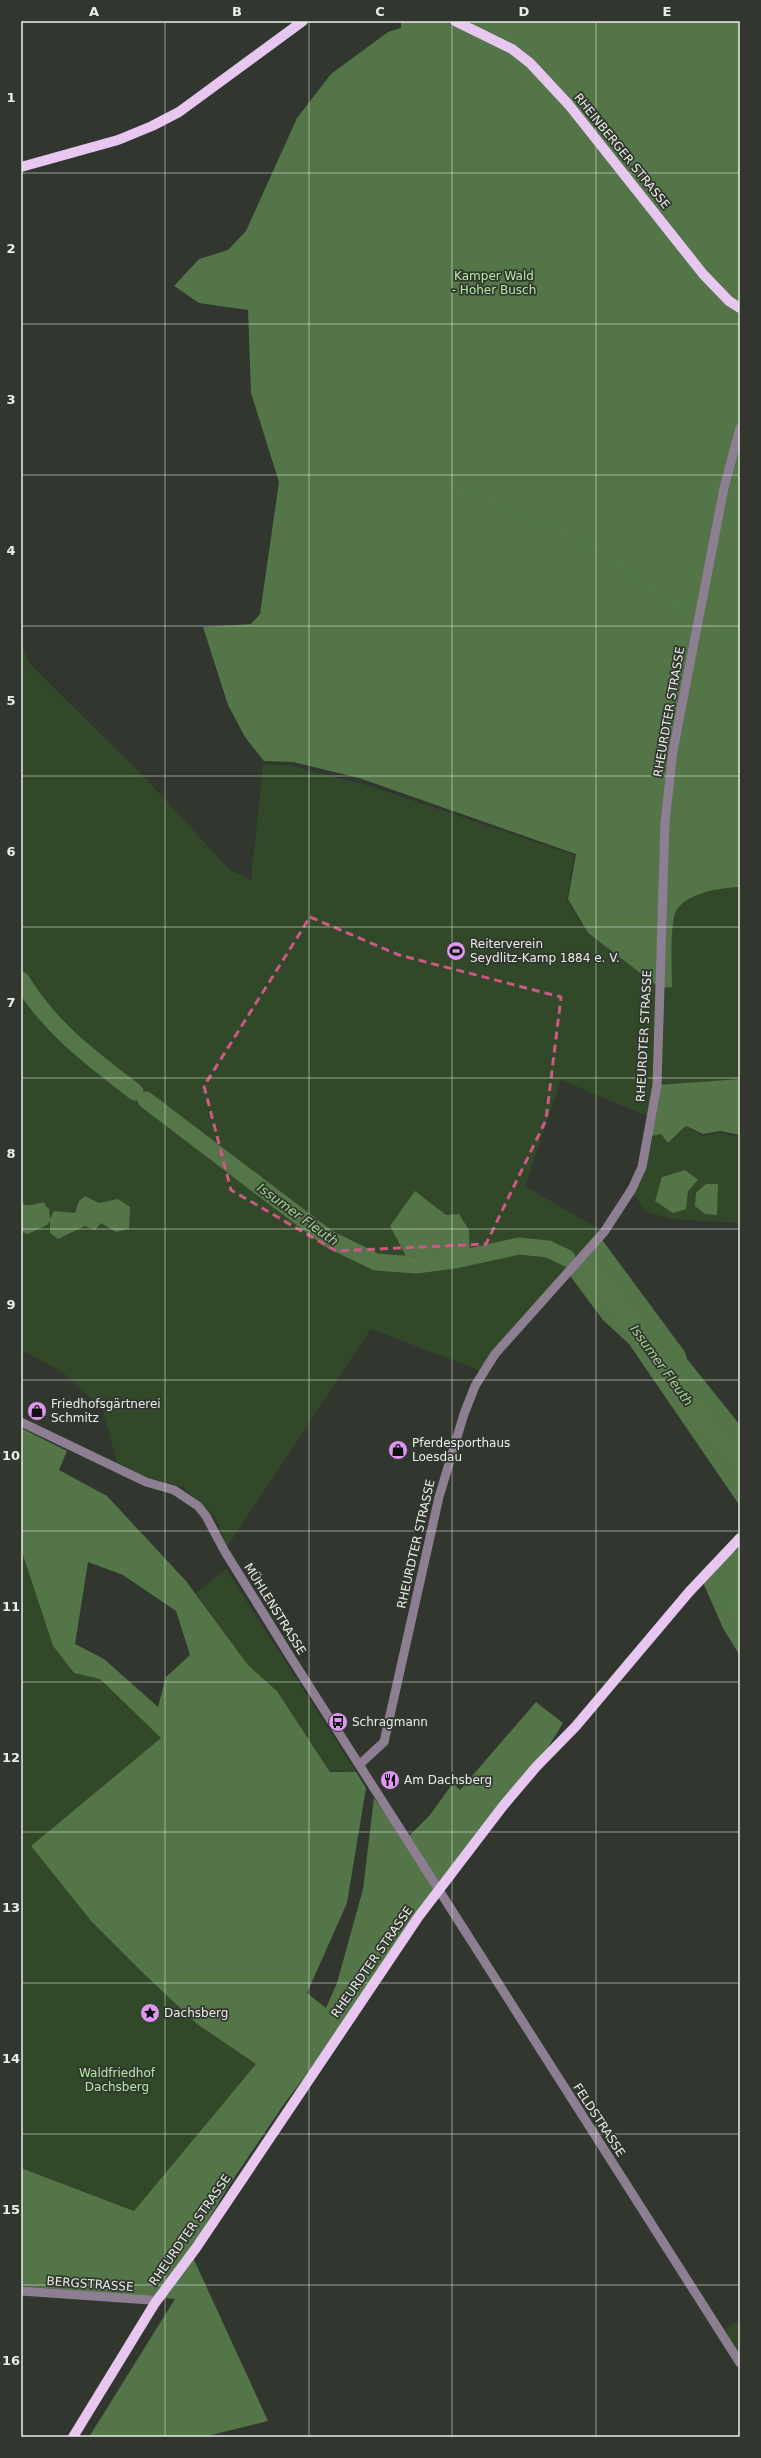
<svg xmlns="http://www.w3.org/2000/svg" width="761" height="2458" viewBox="0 0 761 2458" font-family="'DejaVu Sans',sans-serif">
  <rect width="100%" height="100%" fill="#31372f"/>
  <g fill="#314929">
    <path d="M21,643L30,664L146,779L229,869L251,880L263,765H288L370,786L574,855L567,900L587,933L637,968L643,975L672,987C672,967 670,935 674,917C679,892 721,889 740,887V1079L657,1085L652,1118L561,1080L525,1186L604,1232L484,1372L371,1329L227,1547L215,1516L183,1487L136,1474L118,1465L102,1408L61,1371L21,1350Z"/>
    <path d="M686,1127L703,1136L720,1133L740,1137V1223L671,1219L645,1211L632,1191L648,1137L661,1133L668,1144Z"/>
    <path d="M21,1549L53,1646L73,1673L100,1679L161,1738L31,1846L92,1922L141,1971L197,2024L256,2064L134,2211L21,2168Z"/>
    <path d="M226,1569L356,1772L330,1771L277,1691L248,1665L196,1593Z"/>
    <path d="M740,2320V2355L724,2330Z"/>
  </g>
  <g fill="#537548" fill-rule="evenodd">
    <path d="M401,21H453L470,27L473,21H740V887C721,888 679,893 674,917C670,937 672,966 672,987L660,988L588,933L568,899L576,854L359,778L293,762L264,761L245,737L228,705L203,627L251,624L260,614L279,482L251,393L248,310L199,303L174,286L199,259L228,250L246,231L297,118L331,74L388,32L401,28Z"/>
    <path d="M740,1079V1135L720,1131L703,1134L686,1126L668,1143L661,1134L648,1137L657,1085Z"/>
    <path d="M685,1170L698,1180L688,1191L686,1209L673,1213L655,1201L662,1177Z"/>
    <path d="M706,1184H718L717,1215L705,1214L695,1206L696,1193Z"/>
    <path d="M415,1191L446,1215L459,1214L469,1230L470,1257L406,1256L390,1226Z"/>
    <path d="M85,1196L99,1203L118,1199L130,1207L129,1229L116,1232L101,1223L95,1230L85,1226L58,1239L50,1233V1221L47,1225L28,1234L21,1232V1203C30,1209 37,1201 45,1203L46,1207L49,1208L50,1219L54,1211L75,1213L79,1201Z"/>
    <path d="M600,1237L685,1352L687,1359L740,1425V1506L629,1344L603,1320L568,1273Z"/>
    <path d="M21,1428L67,1451L59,1470L107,1496L186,1581L248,1665L277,1691L330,1772H356L366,1788L347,1903L307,1993L326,2008L337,1983L363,1889L374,1798L432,1879L406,1839L430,1815L453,1783L460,1790L536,1702L563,1723L536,1767L282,2107L228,2187L190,2251L268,2421L203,2437H89L175,2299L21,2286V2168L134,2211L256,2064L197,2024L141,1971L92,1922L31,1846L161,1738L100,1679L74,1673L53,1646L21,1549ZM88,1562L123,1575L176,1611L190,1655L166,1677L158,1707L104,1659L75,1644Z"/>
    <path d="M740,1547V1656L723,1628L701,1578Z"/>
  </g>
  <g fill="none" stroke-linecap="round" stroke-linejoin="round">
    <g stroke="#547649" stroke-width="3">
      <path d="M448,485L578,538L690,614"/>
      <path d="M705,623L740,643"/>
      <path d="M740,1589C731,1600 733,1615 740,1627"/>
    </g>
    <g stroke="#547649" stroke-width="17">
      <path d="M21,980C50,1028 91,1058 135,1092"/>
      <path d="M146,1100L329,1239L376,1262L416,1265L455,1260L519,1246L548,1249L567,1258"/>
      <path d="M583,1269L611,1296L668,1376L711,1431L740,1461"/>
    </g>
    <g stroke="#8e7e92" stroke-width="9">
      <path d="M21,1422L146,1482L174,1490L198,1506L206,1516L224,1550L288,1653L740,2363"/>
      <path d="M360,1764L384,1742L439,1497L464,1414L475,1386L495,1354L604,1232L632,1189L642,1167L657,1085L665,822L673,751L724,488L740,428"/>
      <path d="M21,2291L150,2300L155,2303"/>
    </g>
    <g stroke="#e7c6f0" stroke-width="10">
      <path d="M455,21L512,49L530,63L569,105L703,274L729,301L740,308"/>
      <path d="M21,167L118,140L152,126L179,112L303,21"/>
      <path d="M73,2437L155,2303L196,2248L419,1916L503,1806L536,1767L576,1726L689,1592L740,1538"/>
    </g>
  </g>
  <path fill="none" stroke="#ce5885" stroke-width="3" stroke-dasharray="8 5" stroke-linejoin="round" d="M310,917L399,955L561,997L546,1120L486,1244L336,1251L231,1190L204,1086Z"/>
  <path fill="none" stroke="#eaeee8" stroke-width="1" stroke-opacity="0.55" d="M165,21V2437M309,21V2437M452,21V2437M596,21V2437M21,173H740M21,324H740M21,475H740M21,626H740M21,776H740M21,927H740M21,1078H740M21,1229H740M21,1380H740M21,1531H740M21,1682H740M21,1832H740M21,1983H740M21,2134H740M21,2285H740"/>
  <defs>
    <g id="stadium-disc" transform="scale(1)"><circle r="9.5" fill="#de98f2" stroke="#31372f"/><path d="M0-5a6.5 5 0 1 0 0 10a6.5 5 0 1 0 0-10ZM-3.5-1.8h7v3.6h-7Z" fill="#111"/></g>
    <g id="shop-disc" transform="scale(1)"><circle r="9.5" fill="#de98f2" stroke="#31372f"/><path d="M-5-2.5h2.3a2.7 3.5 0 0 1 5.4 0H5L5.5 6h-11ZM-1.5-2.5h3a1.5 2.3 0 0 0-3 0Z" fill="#111"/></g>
    <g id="bus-disc" transform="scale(1)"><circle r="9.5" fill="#de98f2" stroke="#31372f"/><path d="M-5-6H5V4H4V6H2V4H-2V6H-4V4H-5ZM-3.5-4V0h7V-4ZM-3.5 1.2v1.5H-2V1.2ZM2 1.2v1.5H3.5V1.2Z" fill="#111"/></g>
    <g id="restaurant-disc" transform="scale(1)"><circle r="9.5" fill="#de98f2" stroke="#31372f"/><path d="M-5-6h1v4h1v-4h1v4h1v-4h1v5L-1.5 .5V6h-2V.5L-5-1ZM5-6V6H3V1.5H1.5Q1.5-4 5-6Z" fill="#111"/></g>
    <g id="sight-disc" transform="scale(1)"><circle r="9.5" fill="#de98f2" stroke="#31372f"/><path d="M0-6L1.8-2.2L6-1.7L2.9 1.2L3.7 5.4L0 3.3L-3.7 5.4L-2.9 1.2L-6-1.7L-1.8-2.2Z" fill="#111"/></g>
  </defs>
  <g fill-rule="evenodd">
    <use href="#stadium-disc" x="456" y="951"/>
    <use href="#shop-disc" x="37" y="1411"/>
    <use href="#shop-disc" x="398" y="1450"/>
    <use href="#bus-disc" x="338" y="1722"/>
    <use href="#restaurant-disc" x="390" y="1780"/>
    <use href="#sight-disc" x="150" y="2013"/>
  </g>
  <g text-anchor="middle" stroke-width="3.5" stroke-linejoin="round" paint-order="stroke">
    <g font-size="12" fill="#eaeee8" stroke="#31372f">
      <text transform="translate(622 151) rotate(51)" y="4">RHEINBERGER STRASSE</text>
      <text transform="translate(669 712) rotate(-80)" y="4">RHEURDTER STRASSE</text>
      <text transform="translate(644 1036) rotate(-87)" y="4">RHEURDTER STRASSE</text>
      <text transform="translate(416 1544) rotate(-77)" y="4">RHEURDTER STRASSE</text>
      <text transform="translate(275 1609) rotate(58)" y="4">MÜHLENSTRASSE</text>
      <text transform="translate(372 1962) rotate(-55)" y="4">RHEURDTER STRASSE</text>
      <text transform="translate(599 2120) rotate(57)" y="4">FELDSTRASSE</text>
      <text transform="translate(190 2230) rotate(-55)" y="4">RHEURDTER STRASSE</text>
      <text transform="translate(90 2284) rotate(4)" y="4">BERGSTRASSE</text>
    </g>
    <g font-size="12" fill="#b4eaa4" stroke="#31372f">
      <text x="494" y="280">Kamper Wald<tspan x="494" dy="14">- Hoher Busch</tspan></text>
      <text x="117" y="2077">Waldfriedhof<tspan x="117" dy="14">Dachsberg</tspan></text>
    </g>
    <g font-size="12" fill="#eaeee8" stroke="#31372f" text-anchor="start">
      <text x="470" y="948">Reiterverein<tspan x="470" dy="14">Seydlitz-Kamp 1884 e. V.</tspan></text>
      <text x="51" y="1408">Friedhofsgärtnerei<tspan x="51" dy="14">Schmitz</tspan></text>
      <text x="412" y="1447">Pferdesporthaus<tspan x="412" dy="14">Loesdau</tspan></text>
      <text x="352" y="1726">Schragmann</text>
      <text x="404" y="1784">Am Dachsberg</text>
      <text x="164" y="2017">Dachsberg</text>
    </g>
    <g font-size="13" font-style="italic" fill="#a0d48f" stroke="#31372f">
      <text transform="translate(298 1214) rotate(36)" y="5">Issumer Fleuth</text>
      <text transform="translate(662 1365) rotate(54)" y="5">Issumer Fleuth</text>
    </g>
  </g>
  <rect width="761" height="2458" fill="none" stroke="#31372f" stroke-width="44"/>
  <rect x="22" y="22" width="717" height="2414" fill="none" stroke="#eaeee8" stroke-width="1.5"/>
  <g font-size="13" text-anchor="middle" font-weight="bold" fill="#eaeee8">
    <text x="94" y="16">A</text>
    <text x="237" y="16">B</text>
    <text x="380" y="16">C</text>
    <text x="524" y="16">D</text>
    <text x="667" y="16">E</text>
    <text x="11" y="102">1</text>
    <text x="11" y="253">2</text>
    <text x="11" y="404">3</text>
    <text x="11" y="555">4</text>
    <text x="11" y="705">5</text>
    <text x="11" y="856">6</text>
    <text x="11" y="1007">7</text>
    <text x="11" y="1158">8</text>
    <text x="11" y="1309">9</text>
    <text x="11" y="1460">10</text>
    <text x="11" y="1611">11</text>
    <text x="11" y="1762">12</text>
    <text x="11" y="1912">13</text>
    <text x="11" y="2063">14</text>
    <text x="11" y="2214">15</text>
    <text x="11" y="2365">16</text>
  </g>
</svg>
